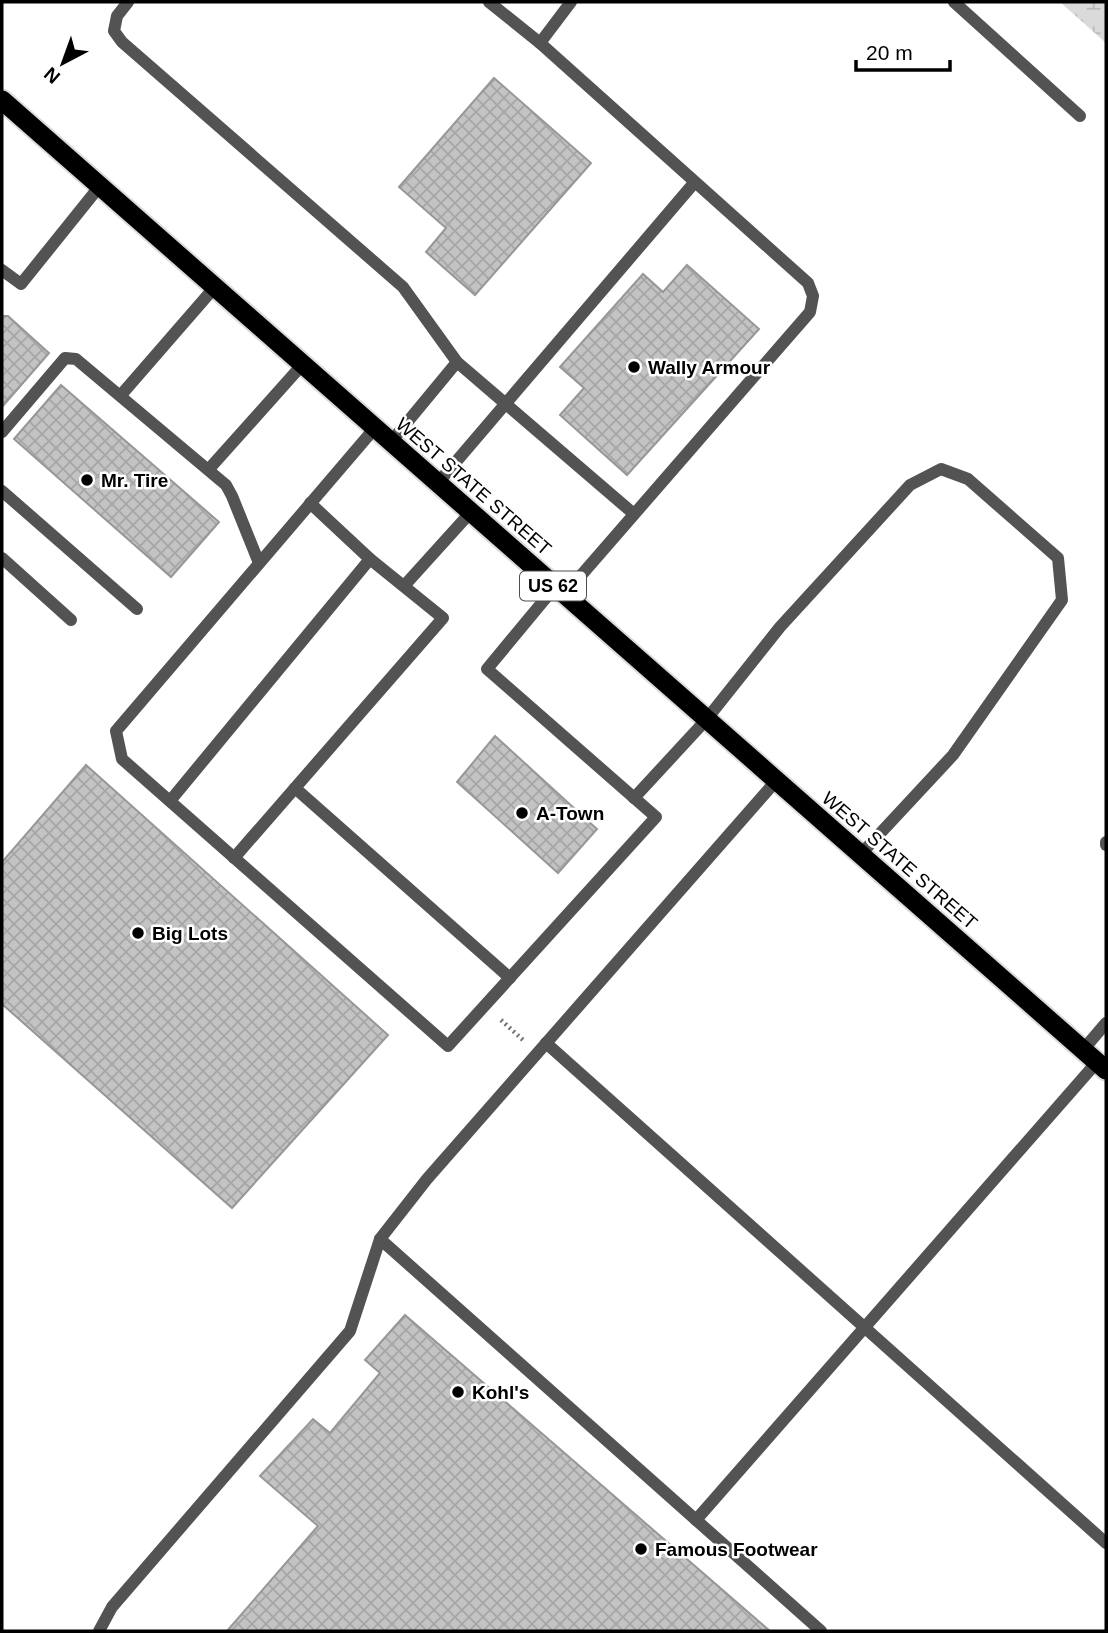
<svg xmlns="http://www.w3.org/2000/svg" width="1108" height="1633" viewBox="0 0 1108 1633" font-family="Helvetica,sans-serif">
  <defs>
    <pattern id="wetland-marsh" width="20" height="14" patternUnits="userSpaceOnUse" patternTransform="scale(1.75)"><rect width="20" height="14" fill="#dadada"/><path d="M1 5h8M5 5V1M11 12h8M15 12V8" fill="none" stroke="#b9b9b9"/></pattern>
    <pattern id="building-cross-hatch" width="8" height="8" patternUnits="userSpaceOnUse" patternTransform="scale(1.75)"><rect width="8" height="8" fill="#c3c3c3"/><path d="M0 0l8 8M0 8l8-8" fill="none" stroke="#a6a6a6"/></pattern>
  </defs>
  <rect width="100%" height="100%" fill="#fff"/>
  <path fill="url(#wetland-marsh)" d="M1060,2H1106V43Z"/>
  <g fill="url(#building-cross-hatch)" stroke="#979797" stroke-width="2">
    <path d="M494,78L591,163L475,295L426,252L446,228L399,187Z"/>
    <path d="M687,265L759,329L627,475L560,415L584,388L560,367L643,274L663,292Z"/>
    <path d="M2,316H8L49,353L2,407Z"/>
    <path d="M61,385L219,522L171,577L14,439Z"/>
    <path d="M495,736L597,829L558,873L457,782Z"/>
    <path d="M86,765L388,1035L232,1208L2,1004V862Z"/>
    <path d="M405,1315L770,1631H227L318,1526L260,1476L313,1419L330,1433L380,1373L365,1360Z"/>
  </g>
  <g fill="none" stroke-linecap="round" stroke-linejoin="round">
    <g stroke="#dbdbdb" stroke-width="23">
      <path id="trunk" d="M2,100L1106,1070"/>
    </g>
    <path stroke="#757575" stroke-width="4.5" stroke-dasharray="2 3.5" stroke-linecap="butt" d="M501,1020L523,1040"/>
    <g stroke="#535353" stroke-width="12">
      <path d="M128,2L117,16L114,31L122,42L403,287L457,362L634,514"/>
      <path d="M489,2L540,43L571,2"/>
      <path d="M954,2L1080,116"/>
      <path d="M540,43L808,283L813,296L810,312L564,595"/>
      <path d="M2,270L21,284L99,187"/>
      <path d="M121,395L214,288"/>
      <path d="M374,429L116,731L122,759L448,1046L656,817L487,669L555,587"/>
      <path d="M2,432L65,358L76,359L226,485L232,496L259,563"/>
      <path d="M390,443L457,362"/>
      <path d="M209,469L302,365"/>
      <path d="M437,484L694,183"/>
      <path d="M2,491L137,609"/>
      <path d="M310,503L370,559"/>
      <path d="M2,558L71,620"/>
      <path d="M404,586L470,513"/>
      <path d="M295,788L510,978"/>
      <path d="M634,798L706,720L780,627L910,485L941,469L968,479L1058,558L1062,600L953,755L860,855"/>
      <path d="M170,801L370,559L443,618L234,858"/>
      <path d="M1106,842V845"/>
      <path d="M546,1043L1106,1543"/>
      <path d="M1083,1050L1106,1023"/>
      <path d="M380,1239L821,1631"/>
      <path d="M696,1520L1097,1062"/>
      <path d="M99,1631L112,1607L350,1331L380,1239L427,1179L776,781"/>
    </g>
    <use href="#trunk" stroke="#000" stroke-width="19"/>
  </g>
  <g fill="#000" stroke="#fff" stroke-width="2.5">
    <circle cx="634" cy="367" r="7"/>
    <circle cx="87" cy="480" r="7"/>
    <circle cx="522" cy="813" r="7"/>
    <circle cx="138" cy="933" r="7"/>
    <circle cx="458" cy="1392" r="7"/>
    <circle cx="641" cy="1549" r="7"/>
  </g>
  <g text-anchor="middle" stroke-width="5" stroke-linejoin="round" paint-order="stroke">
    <rect fill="#fff" stroke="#4c4c4c" stroke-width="2" x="520" y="571.5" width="66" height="29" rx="5"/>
    <g font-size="18" font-weight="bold" fill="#000">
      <text x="553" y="592">US 62</text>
    </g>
    <g font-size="19" font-weight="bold" fill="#000" stroke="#fff" text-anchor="start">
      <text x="648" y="374">Wally Armour</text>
      <text x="101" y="487">Mr. Tire</text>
      <text x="536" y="820">A-Town</text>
      <text x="152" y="940">Big Lots</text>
      <text x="472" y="1399">Kohl's</text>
      <text x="655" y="1556">Famous Footwear</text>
    </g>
    <g font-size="19" fill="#000" stroke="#fff">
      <text transform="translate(474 486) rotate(41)" y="7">WEST STATE STREET</text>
      <text transform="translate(900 860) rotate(41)" y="7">WEST STATE STREET</text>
    </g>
  </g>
  <rect width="1108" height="1633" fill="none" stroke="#000000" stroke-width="7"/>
  <g transform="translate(63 63) rotate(221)" stroke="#ffffff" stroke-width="5" paint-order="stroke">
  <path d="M0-5L12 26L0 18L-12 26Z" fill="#000000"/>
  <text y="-10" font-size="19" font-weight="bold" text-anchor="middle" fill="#000000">N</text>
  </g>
  <path d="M856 60v10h94v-10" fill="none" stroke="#000000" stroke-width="3.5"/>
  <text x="866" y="60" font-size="21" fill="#000000" stroke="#ffffff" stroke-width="5" paint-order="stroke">20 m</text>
</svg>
